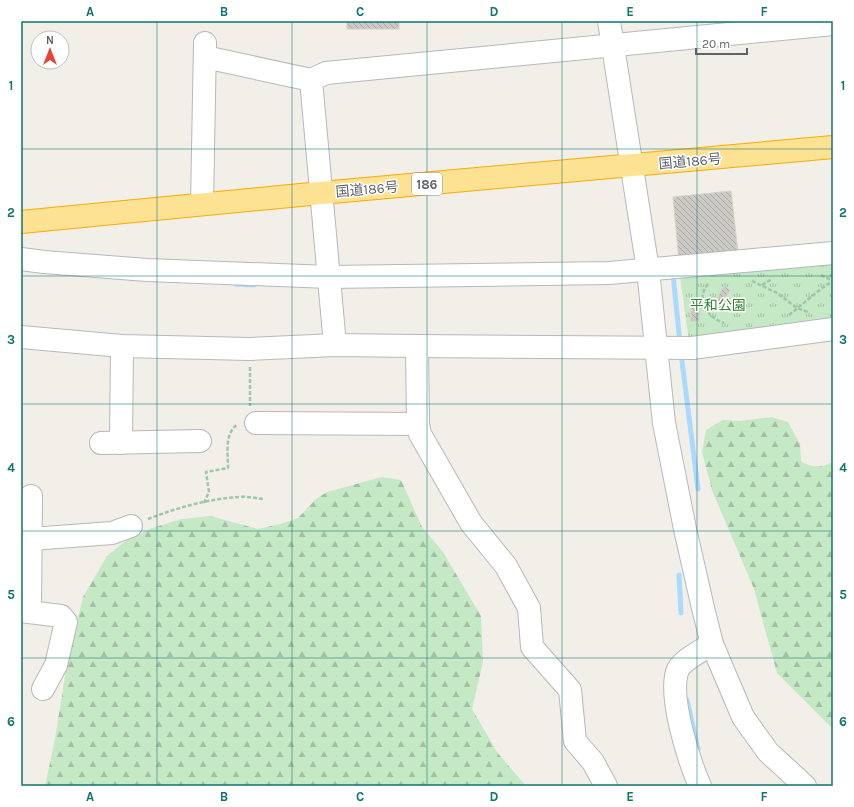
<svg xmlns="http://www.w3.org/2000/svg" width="854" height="807" viewBox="0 0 854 807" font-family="Karla,'Noto Sans JP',sans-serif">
  <defs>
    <pattern id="forest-firs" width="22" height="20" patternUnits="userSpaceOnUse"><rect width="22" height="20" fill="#c5e8c5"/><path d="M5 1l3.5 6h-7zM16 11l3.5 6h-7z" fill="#a3c0a4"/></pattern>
    <pattern id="park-tufts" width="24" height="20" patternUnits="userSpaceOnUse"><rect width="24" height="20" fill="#c5e8c5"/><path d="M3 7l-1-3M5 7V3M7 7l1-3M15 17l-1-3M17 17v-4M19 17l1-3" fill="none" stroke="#a3c0a4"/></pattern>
    <pattern id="building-back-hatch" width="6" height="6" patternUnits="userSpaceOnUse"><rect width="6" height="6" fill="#cccac5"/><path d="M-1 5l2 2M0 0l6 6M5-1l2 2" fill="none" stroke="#a9a8a4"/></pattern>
  </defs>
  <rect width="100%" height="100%" fill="#f1efe8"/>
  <g fill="url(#forest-firs)">
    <path d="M772,417L788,422L800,444L801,461C811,468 823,469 833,461V729L777,673L754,589L712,490L702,452L706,430L723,420L740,421Z"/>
    <path d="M382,477L401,480L422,527L443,552L481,616L483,662L472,709L497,752L526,786H45L55,739L67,664L83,597L107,556L127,540L152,528L182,519L210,516L258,529L280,524L298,518L316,499L327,492Z"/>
  </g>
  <path fill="url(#park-tufts)" d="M833,263V323L689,342L680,276Z"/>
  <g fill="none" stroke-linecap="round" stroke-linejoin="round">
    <g stroke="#aadaff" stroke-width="5">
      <path d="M673,274L680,343"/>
      <path d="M236,284L254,285"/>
      <path d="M681,353L698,489"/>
      <path d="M679,575L681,613"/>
      <path d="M687,700L698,749"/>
    </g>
  </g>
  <g fill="url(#building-back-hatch)" stroke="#d6d1c6">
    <rect x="347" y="21" width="52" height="8"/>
    <path d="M731,191L738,253L679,260L673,197Z"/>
    <path d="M724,286L730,290L725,298L727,309L720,310L718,296Z"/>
    <rect x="691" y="304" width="8" height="17"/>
  </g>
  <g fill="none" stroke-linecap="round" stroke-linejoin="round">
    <g stroke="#b5b8bc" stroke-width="24">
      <g id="minor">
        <path d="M609,21L648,270L664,423L685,529L703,608L712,644L743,717L768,752L805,786"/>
        <path d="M205,57L311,80"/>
        <path d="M202,204L205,43"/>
        <path d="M21,259L44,262L147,270L329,277L609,273L833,253"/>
        <path d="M21,337L122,346L250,349L335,345L417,346L418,424L420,434L471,523L506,566L529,608L532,647L570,690L575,741L593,762L606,786"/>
        <path d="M335,345L311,80L326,73L833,24"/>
        <path d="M417,346L692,348L833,329"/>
        <path d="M256,423L418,424"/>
        <path d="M101,443L200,441"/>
        <path d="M121,443L122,346"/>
        <path d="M31,539L112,533L131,526"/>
        <path d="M21,611L61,616L66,622L56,665L43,689"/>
        <path d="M30,612L31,496"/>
        <path d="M700,786C689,761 669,699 677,672C680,661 703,650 712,644"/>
      </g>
    </g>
    <g stroke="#f9ab00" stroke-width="24">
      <path id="highway" d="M21,222L321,193L833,147"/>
    </g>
    <g stroke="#9cc7a9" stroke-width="2.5" stroke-dasharray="4 2" stroke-linecap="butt">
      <path d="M821,275L833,281"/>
      <path d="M752,281L777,293L797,308L808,312"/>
      <path d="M708,284C695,300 707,317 724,323"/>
      <path d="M762,285L772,279"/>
      <path d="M789,315L822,288L833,281"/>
      <path d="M250,367V406"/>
      <path d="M204,503L209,492L206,472L228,468C228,453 224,433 238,424"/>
      <path d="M148,519C176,508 208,499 238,497C246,496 255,498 263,499"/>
    </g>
    <use href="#minor" stroke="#fff" stroke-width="22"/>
    <use href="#highway" stroke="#fde293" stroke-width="22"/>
  </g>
  <path fill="none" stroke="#0f766e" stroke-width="1" stroke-opacity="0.55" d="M157,21V786M292,21V786M427,21V786M562,21V786M697,21V786M21,149H833M21,276H833M21,404H833M21,531H833M21,658H833"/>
  <g text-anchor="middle" stroke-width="3" stroke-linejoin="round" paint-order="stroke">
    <rect fill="#fff" stroke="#8f9295" stroke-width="1" x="412" y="173" width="30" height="22" rx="3"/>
    <g font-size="13" font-weight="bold" fill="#5f6368">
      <text x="427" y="189">186</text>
    </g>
    <g font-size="14" fill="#5f6368" stroke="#fff">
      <text transform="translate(690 161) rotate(-5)" y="5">国道186号</text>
      <text transform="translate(367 189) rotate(-5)" y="5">国道186号</text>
    </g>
    <g font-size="14" fill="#348238" stroke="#fff">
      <text x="718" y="310">平和公園</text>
    </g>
  </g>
  <rect width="854" height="807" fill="none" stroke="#ffffff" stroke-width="44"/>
  <g transform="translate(50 50)"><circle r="19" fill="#ffffff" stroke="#bfc1c3"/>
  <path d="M0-3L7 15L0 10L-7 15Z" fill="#ea4335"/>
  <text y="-6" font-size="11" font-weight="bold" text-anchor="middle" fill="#5f6368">N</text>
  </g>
  <path d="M696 48v6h51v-6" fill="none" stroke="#5f6368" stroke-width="2"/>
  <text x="702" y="48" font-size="12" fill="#5f6368" stroke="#ffffff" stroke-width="3" paint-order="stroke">20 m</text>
  <rect x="22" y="22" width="810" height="763" fill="none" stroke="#0f766e" stroke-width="1.5"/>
  <g font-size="13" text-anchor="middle" font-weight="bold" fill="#0f766e">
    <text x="90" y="16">A</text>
    <text x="224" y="16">B</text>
    <text x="360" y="16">C</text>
    <text x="494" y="16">D</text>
    <text x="630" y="16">E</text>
    <text x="764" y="16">F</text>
    <text x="11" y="90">1</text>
    <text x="843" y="90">1</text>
    <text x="11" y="217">2</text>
    <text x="843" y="217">2</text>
    <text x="11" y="344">3</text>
    <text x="843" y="344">3</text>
    <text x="11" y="472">4</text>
    <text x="843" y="472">4</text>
    <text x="11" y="599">5</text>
    <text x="843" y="599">5</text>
    <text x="11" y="726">6</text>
    <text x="843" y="726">6</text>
    <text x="90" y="801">A</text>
    <text x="224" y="801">B</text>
    <text x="360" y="801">C</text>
    <text x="494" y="801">D</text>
    <text x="630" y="801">E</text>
    <text x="764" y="801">F</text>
  </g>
</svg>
